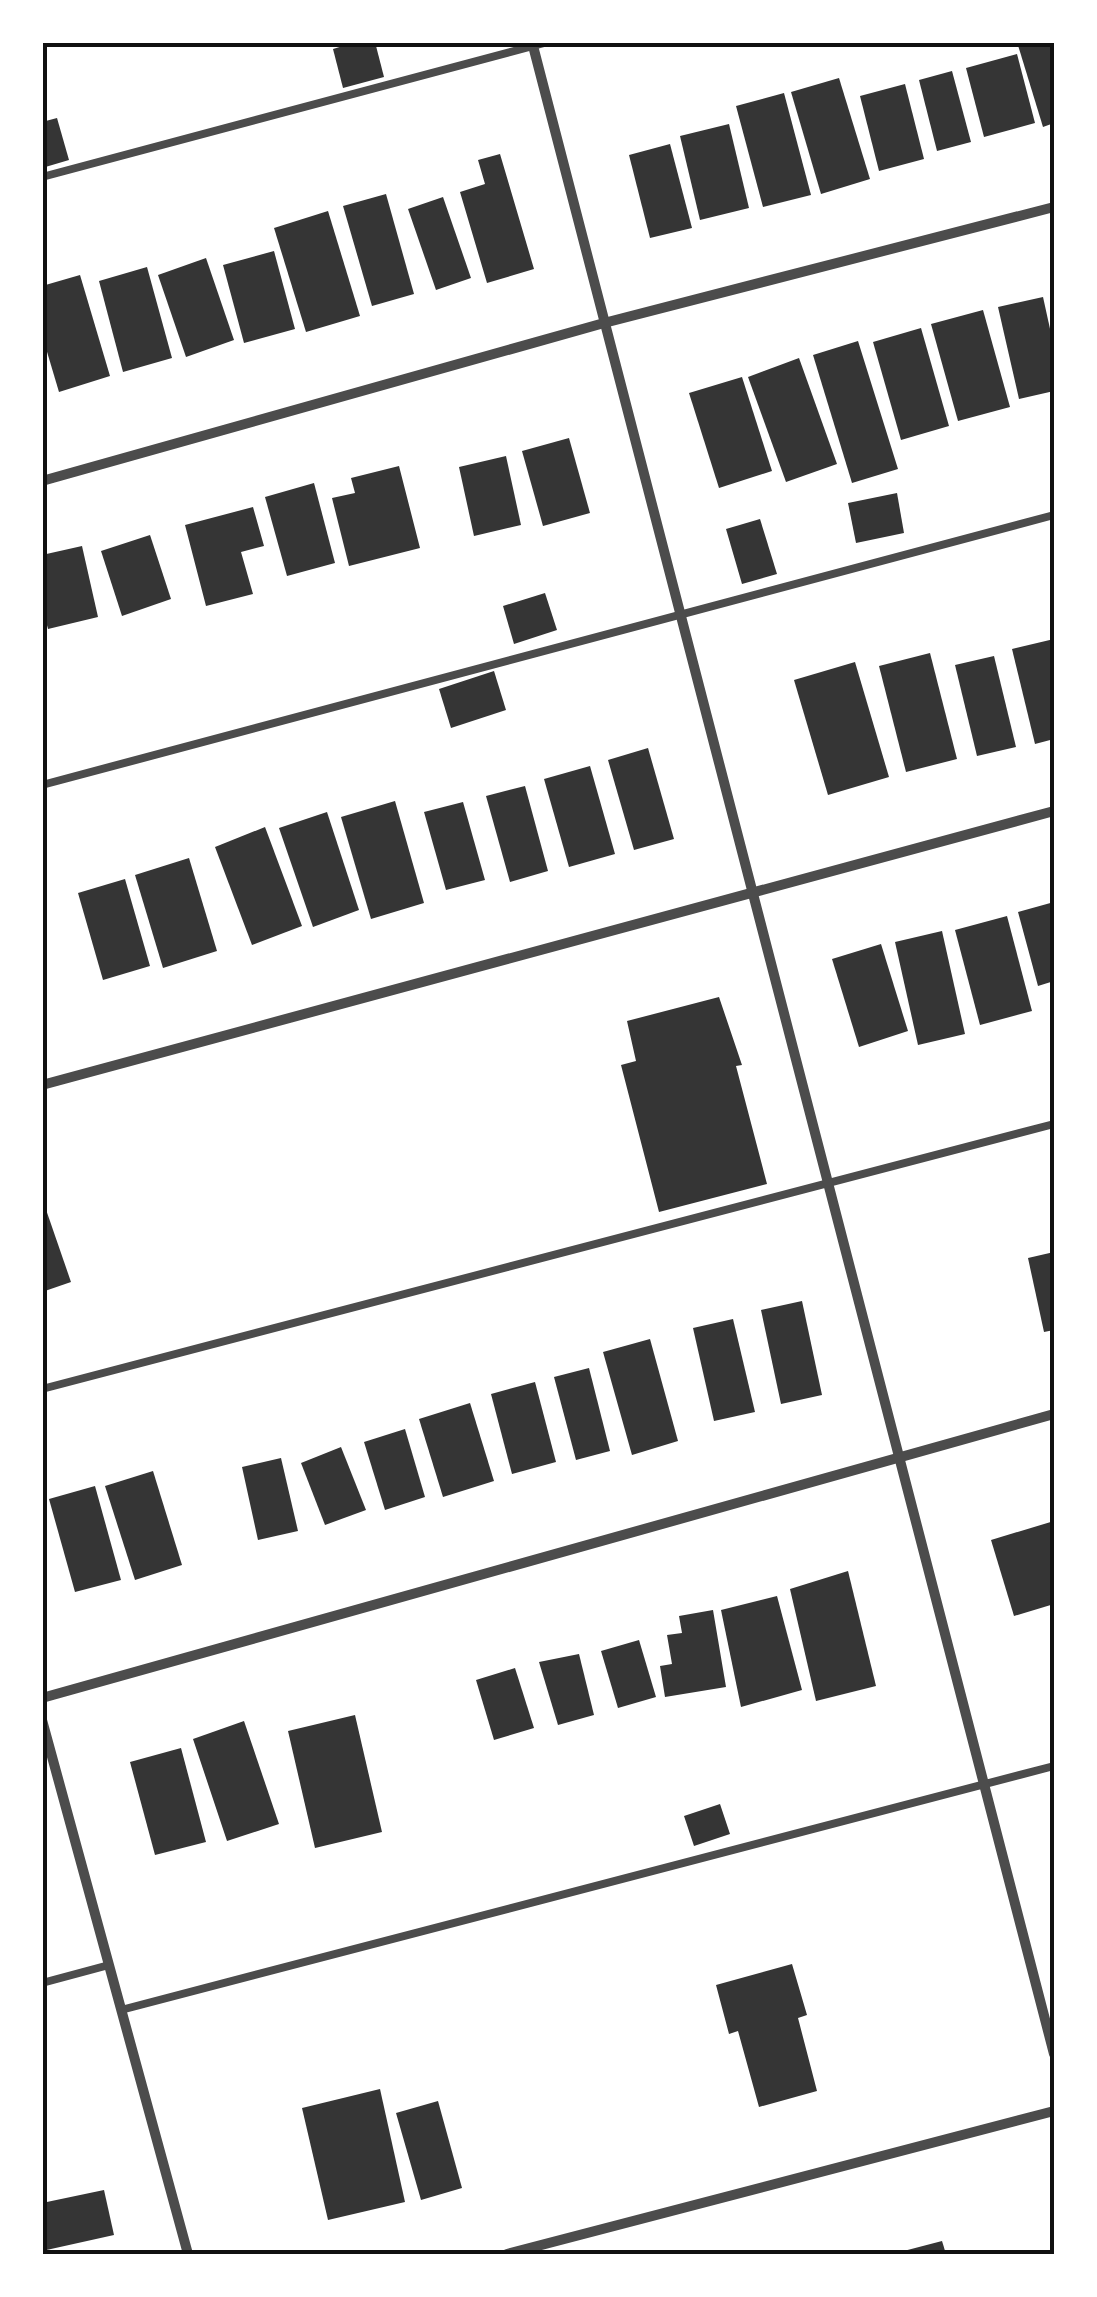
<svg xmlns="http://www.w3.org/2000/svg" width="1097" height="2297" viewBox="0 0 1097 2297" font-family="Raleway,sans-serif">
  <rect width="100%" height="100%" fill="#fff"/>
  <g fill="#353535">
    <path d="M356,42H375L384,77L343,88L333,49Z"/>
    <path d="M1017,42H1054V123L1043,127Z"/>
    <path d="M1017,54L1035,123L984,137L966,68Z"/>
    <path d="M952,71L971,142L937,151L919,80Z"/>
    <path d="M839,78L870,179L821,194L791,92Z"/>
    <path d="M905,84L924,159L879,171L860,96Z"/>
    <path d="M784,93L811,195L763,207L736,106Z"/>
    <path d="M57,118L69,160L42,168V122Z"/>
    <path d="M729,124L749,208L700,220L680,136Z"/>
    <path d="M670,144L692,228L650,238L629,155Z"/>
    <path d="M500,154L534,269L487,283L460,192L485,184L478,160Z"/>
    <path d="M386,194L414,294L372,306L343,206Z"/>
    <path d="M443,197L471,278L436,290L408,209Z"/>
    <path d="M328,211L360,316L306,332L274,228Z"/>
    <path d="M274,251L295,329L244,343L223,265Z"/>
    <path d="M206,258L234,340L186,357L158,275Z"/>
    <path d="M147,267L172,358L123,372L99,281Z"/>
    <path d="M80,275L110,376L59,392L42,335V286Z"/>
    <path d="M1043,297L1054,347V391L1019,399L998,307Z"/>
    <path d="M983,310L1010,407L958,421L931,324Z"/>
    <path d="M921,328L949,426L901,440L873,342Z"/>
    <path d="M858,341L898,469L852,483L813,355Z"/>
    <path d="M799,358L837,464L786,482L748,377Z"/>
    <path d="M742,377L772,471L719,488L689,393Z"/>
    <path d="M569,438L590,513L543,526L522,451Z"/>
    <path d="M506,456L521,525L474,536L459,467Z"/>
    <path d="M399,466L420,548L349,566L332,498L355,493L351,478Z"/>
    <path d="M314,483L335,563L287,576L265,497Z"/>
    <path d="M897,493L904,533L856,543L848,503Z"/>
    <path d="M253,507L264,546L241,552L253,594L206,606L185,525Z"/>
    <path d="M760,519L777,574L742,584L726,529Z"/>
    <path d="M150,535L171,599L122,616L101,551Z"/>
    <path d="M82,546L98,617L48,629L42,606V555Z"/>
    <path d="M545,593L557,630L514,644L503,606Z"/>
    <path d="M1054,639V739L1035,744L1012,649Z"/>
    <path d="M930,653L957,759L906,772L879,666Z"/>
    <path d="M994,656L1016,747L977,756L955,665Z"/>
    <path d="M855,662L889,777L828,795L794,680Z"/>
    <path d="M494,671L506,710L451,728L439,689Z"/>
    <path d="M648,748L674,839L634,850L608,760Z"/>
    <path d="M590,766L615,854L569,867L544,779Z"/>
    <path d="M525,786L548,871L510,882L486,796Z"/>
    <path d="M395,801L424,903L371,919L341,817Z"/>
    <path d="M463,802L485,880L446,890L424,812Z"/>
    <path d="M327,812L359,910L313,927L279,828Z"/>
    <path d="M265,827L302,926L252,945L215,847Z"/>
    <path d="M189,858L217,951L163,968L135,875Z"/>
    <path d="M125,879L150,966L103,980L78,893Z"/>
    <path d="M1054,902V981L1038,986L1018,912Z"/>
    <path d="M1007,916L1032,1011L980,1025L955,930Z"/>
    <path d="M942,931L965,1034L918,1045L895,942Z"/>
    <path d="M881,944L908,1031L859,1047L832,959Z"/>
    <path d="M719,997L742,1065L736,1066L767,1184L659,1212L621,1065L636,1061L627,1021Z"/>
    <path d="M42,1198L71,1282L42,1292Z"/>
    <path d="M1054,1252V1330L1044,1332L1028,1258Z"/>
    <path d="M802,1301L822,1395L781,1404L761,1310Z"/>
    <path d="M733,1319L755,1412L714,1421L693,1328Z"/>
    <path d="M650,1339L678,1441L632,1455L603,1352Z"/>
    <path d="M589,1368L610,1451L576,1460L554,1377Z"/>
    <path d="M535,1382L556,1462L512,1474L491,1394Z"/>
    <path d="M470,1403L494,1481L443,1497L419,1419Z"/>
    <path d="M405,1429L425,1497L385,1510L364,1442Z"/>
    <path d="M341,1447L366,1510L325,1525L301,1463Z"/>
    <path d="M281,1458L298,1531L258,1540L242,1467Z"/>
    <path d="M153,1471L182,1565L135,1580L105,1486Z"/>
    <path d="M95,1486L121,1580L75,1592L49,1499Z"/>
    <path d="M1054,1521V1604L1014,1616L991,1540Z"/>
    <path d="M848,1571L876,1686L816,1701L790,1589Z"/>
    <path d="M777,1596L802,1690L741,1707L721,1610Z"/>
    <path d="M713,1610L726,1687L665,1697L660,1666L672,1664L667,1635L682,1633L679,1616Z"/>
    <path d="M639,1640L656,1697L618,1708L601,1651Z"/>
    <path d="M579,1654L594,1715L558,1725L539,1662Z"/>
    <path d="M515,1668L534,1728L494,1740L476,1680Z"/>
    <path d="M355,1715L382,1832L315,1848L288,1731Z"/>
    <path d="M244,1721L279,1824L227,1841L193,1739Z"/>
    <path d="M181,1748L206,1842L155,1855L130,1762Z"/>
    <path d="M720,1804L730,1834L694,1846L684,1816Z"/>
    <path d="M792,1964L807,2015L798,2018L817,2091L759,2107L738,2031L729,2034L716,1985Z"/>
    <path d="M380,2089L405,2202L328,2220L302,2108Z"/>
    <path d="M438,2101L462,2188L421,2200L396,2113Z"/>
    <path d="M104,2190L114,2235L42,2251V2203Z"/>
    <path d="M942,2241L946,2254H896V2253Z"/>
  </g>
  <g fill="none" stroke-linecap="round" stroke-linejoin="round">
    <g stroke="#4c4c4c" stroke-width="8">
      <path d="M42,177L548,42"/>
      <path d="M42,785L1054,515"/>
      <path d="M42,1389L1054,1124"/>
      <path d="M42,1983L109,1965"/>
      <path d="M121,2010L1054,1766"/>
    </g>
    <g stroke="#4c4c4c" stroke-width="10">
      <path d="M532,42L1054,2054"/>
      <path d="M42,481L604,323L1054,207"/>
      <path d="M42,1085L1054,811"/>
      <path d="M42,1698L1054,1414"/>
      <path d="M42,1720L188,2254"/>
      <path d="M507,2254L1054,2111"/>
    </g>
  </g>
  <rect width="1097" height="2297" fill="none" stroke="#ffffff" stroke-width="90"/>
  <rect x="45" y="45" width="1007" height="2207" fill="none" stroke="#111" stroke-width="4"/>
</svg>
